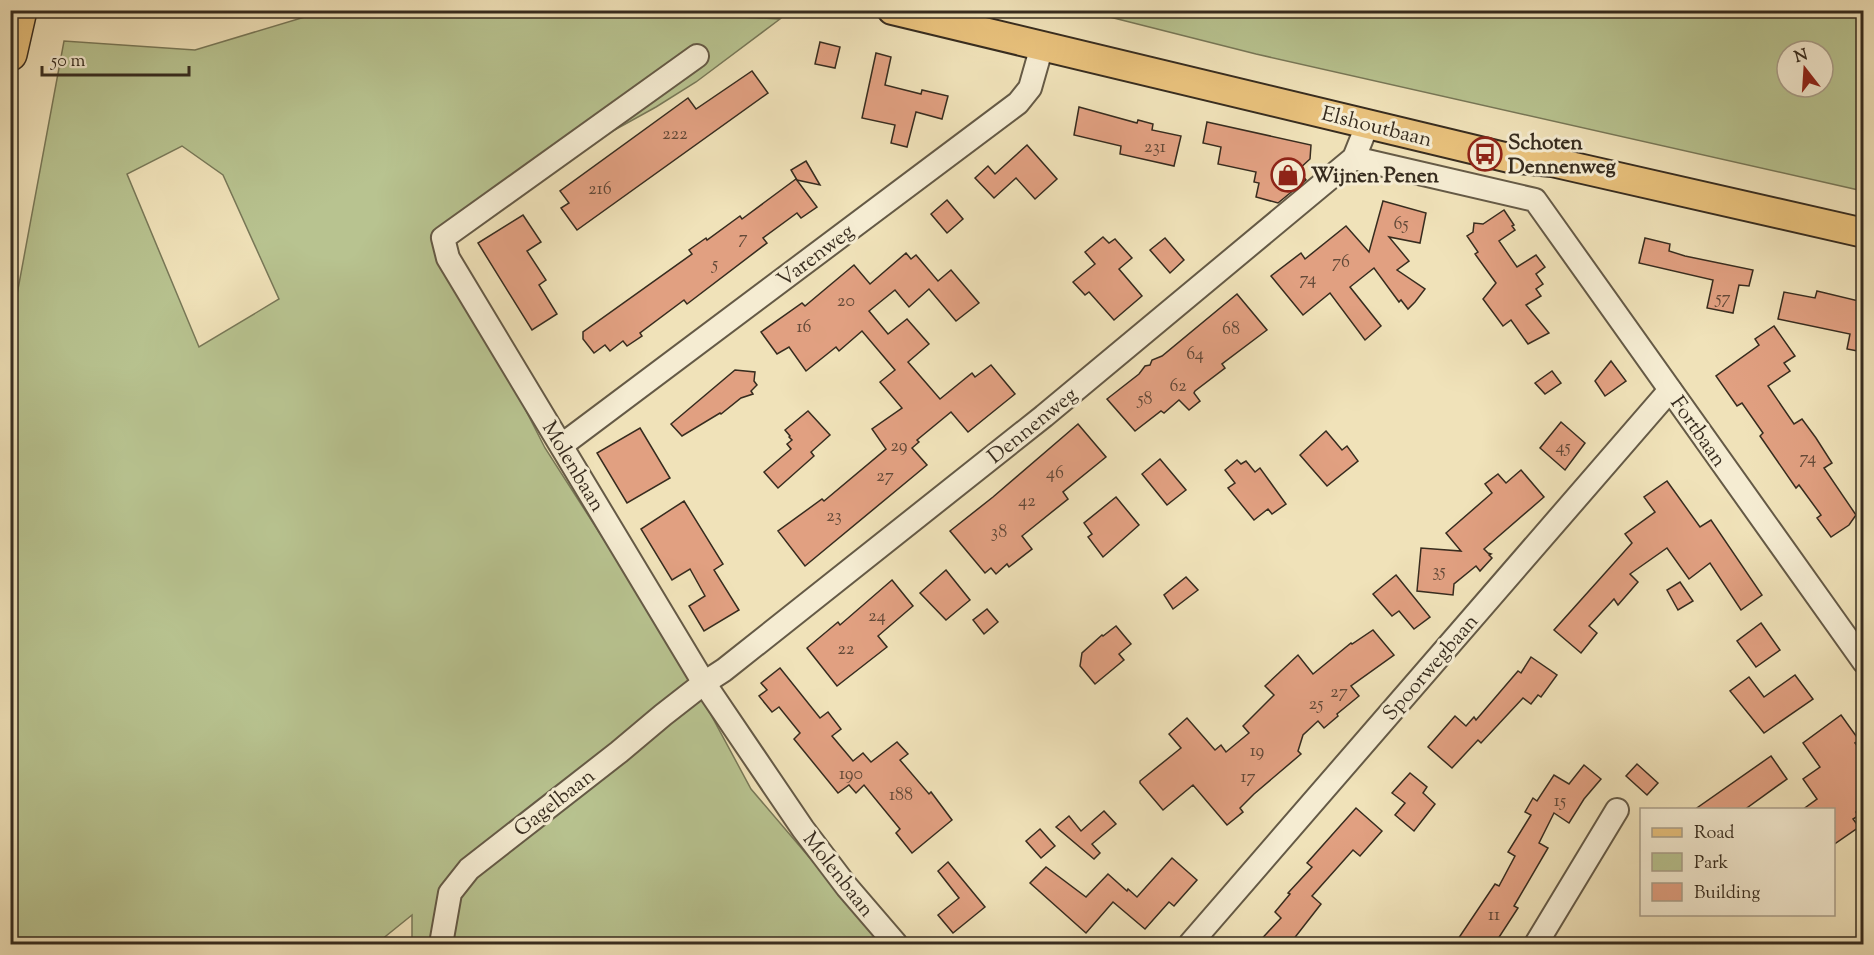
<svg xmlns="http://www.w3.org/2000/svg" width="1874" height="955" viewBox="0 0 1874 955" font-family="'Sorts Mill Goudy',serif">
  <rect width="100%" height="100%" fill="#f0e2b9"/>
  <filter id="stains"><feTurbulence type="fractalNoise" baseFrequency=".00333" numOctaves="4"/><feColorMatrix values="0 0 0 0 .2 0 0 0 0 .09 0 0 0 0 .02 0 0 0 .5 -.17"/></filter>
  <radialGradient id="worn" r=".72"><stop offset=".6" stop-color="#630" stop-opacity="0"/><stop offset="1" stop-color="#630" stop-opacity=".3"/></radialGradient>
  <g fill="#b8c390" stroke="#787858" stroke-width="1.5" fill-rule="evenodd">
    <path d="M623,11L780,19L696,82L656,107L434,230L545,448L683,663L751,789L883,944H412V915L376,944H11V327L64,41L195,50L308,16ZM182,146L223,175L279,299L199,347L127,174Z"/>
    <path d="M1086,11H1863V191L1256,54ZM1787,51H1823V87H1787Z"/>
  </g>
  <g fill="#e1a081" stroke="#372c1f" stroke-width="1.5">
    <path d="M820,42L840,47L835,68L815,64Z"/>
    <path d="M876,53L891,57L885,85L921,94L922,90L948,96L942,119L916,112L907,147L891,143L895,125L862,118Z"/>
    <path d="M752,71L768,93L577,230L561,208L569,203L560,191L688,98L696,109Z"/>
    <path d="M1079,107L1137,123L1138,120L1153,124L1152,130L1181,136L1174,166L1120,154L1121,146L1074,135Z"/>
    <path d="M1207,122L1311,145L1310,159L1298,170L1306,180L1278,203L1256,197L1259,183L1254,182L1256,172L1218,164L1221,147L1203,143Z"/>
    <path d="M1027,145L1057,179L1035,199L1016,178L994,198L975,178L988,166L995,174Z"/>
    <path d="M806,161L820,185L797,180L791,170Z"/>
    <path d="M796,179L817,207L801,218L797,213L763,238L767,243L687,304L684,300L640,333L642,336L627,346L623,341L610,351L605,345L594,353L583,339V332L692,254L689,250L706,238L707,240L740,216L742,219Z"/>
    <path d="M947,200L963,219L947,233L931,214Z"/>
    <path d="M1383,201L1426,213L1420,243L1389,237L1409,261L1397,270L1425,289L1415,302L1408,309L1401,300L1399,302L1374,268L1350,287L1381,326L1365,340L1330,293L1303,315L1271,276L1301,253L1305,259L1346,226L1369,252Z"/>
    <path d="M1504,210L1514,225L1512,226L1515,230L1499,241L1517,267L1536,255L1545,267L1536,274L1543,284L1536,289L1541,296L1526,305L1549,333L1528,344L1511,320L1503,326L1483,299L1496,283L1475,254L1478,252L1467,236L1473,232L1474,223L1483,224Z"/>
    <path d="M523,215L541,242L527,251L546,280L539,285L557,314L532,330L478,243Z"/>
    <path d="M1103,237L1109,243L1115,239L1132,258L1119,269L1142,296L1114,320L1089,292L1085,295L1073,282L1095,264L1085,252Z"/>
    <path d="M1165,238L1184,260L1170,273L1150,250Z"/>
    <path d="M1645,238L1670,244L1669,251L1685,256L1753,270L1749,286L1739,285L1733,313L1707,308L1713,280L1639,263Z"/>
    <path d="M906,253L911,259L916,255L938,281L951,270L979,303L956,321L929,289L909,307L895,290L869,311L888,334L907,319L929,344L908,362L940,399L972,373L975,377L991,365L1015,394L968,432L951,412L917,440L919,442L912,448L927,465L805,566L778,531L822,499L824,501L886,449L872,429L902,408L880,382L895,370L862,331L839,351L836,347L806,371L789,347L777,354L761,332L802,303L805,306L854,265L870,284Z"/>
    <path d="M1817,291L1863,302V352L1847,349L1850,334L1778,319L1784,292L1815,298Z"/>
    <path d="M1237,294L1267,330L1222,364L1225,368L1195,391L1194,393L1200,401L1189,410L1179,400L1164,413L1161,411L1135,431L1107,399L1139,374L1145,366L1150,365L1152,360L1162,356Z"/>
    <path d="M1774,326L1795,356L1784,363L1790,371L1768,386L1794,424L1802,419L1816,438L1832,463L1824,468L1856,515L1849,525L1831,537L1817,518L1821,515L1799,485L1796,488L1760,436L1763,433L1742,403L1737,406L1716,376L1759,345L1755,339Z"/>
    <path d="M1611,361L1626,381L1605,396L1595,381Z"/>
    <path d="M735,370L755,372L754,381L757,385L751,391L753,394L741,398L721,414L720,413L682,436L671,424Z"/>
    <path d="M1552,371L1561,383L1545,394L1535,383Z"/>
    <path d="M808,411L830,435L811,452L814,456L778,488L764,472L791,449L787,444L792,440L789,437L790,436L785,430Z"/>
    <path d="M1561,422L1585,443L1565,470L1540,448Z"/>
    <path d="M1078,424L1106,457L1063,492L1068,499L1022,536L1032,549L1009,567L1007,564L996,574L991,568L985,573L950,531L993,497Z"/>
    <path d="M640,428L670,478L627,503L597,453Z"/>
    <path d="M1326,431L1342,450L1347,446L1358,461L1327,486L1300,455Z"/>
    <path d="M1160,459L1186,490L1167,505L1142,474Z"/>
    <path d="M1237,460L1241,464L1246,461L1255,472L1260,468L1286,504L1272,514L1268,509L1254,520L1228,488L1235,483L1225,470Z"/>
    <path d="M1521,470L1544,497L1484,549L1488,553L1491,554L1489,555L1492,558L1480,571L1476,566L1454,584L1453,595L1417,591L1421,548L1461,551L1446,533L1492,493L1485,484L1498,474L1506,483Z"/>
    <path d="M1667,481L1700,527L1711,520L1762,595L1741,610L1710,563L1689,579L1667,548L1630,574L1638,582L1618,605L1614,599L1589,626L1597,633L1581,653L1554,630L1632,543L1625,534L1655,512L1644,497Z"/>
    <path d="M1116,497L1139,525L1103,557L1088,537L1092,534L1084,523Z"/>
    <path d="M684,501L723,564L714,570L739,610L704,631L689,606L705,596L690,569L672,580L641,529Z"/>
    <path d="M946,570L970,600L946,620L920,593Z"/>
    <path d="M1396,575L1430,617L1414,629L1399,611L1392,616L1373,594Z"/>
    <path d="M1186,577L1198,590L1173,609L1164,595Z"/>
    <path d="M892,580L913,606L878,636L887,647L837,686L807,648L838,622L840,625Z"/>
    <path d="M1680,582L1693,601L1678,610L1667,590Z"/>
    <path d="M987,609L998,622L984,634L973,620Z"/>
    <path d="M1761,623L1780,650L1756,667L1737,641Z"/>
    <path d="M1116,626L1131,644L1119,654L1124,660L1095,684L1080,666L1082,653L1102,635L1103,636Z"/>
    <path d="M1373,630L1394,655L1351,686L1359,696L1337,714L1338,716L1324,728L1318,721L1303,735L1298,751L1301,754L1254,794L1240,808L1243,812L1227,825L1193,785L1163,810L1140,783V781L1181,748L1169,734L1187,718L1215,750L1221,745L1226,752L1249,733L1243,726L1274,695L1265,686L1298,655L1313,674L1351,643L1352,644Z"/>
    <path d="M1531,657L1557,675L1541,697L1538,695L1531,704L1523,698L1481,743L1478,740L1452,768L1428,747L1455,716L1466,726L1474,717L1476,720L1518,671L1521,673Z"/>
    <path d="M780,668L820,718L828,712L841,729L832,736L853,761L863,753L871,762L897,742L908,754L900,760L929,794L931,792L952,820L912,853L896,833L900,829L864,785L856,793L849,785L838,793L794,739L800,733L779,707L772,712L759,696L767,690L761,683Z"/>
    <path d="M1795,675L1813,699L1764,733L1730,691L1749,677L1764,697Z"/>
    <path d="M1841,715L1859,740L1855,743L1863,754V807L1856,812L1858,816L1853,819L1859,827L1833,845V810H1802L1817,799L1803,779L1820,767L1803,743Z"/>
    <path d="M1771,756L1787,779L1744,810H1694Z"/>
    <path d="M1637,764L1658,783L1647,795L1626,776Z"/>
    <path d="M1584,765L1601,779L1584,799L1569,823L1554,813L1539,843L1548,848L1514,906L1518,908L1494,945H1454L1495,884L1499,886L1515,856L1508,852L1531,815L1525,812L1533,798L1537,801L1554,775L1569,784Z"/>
    <path d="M1410,773L1427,787L1423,793L1435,804L1414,831L1395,815L1405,803L1392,793Z"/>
    <path d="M1356,808L1382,831L1360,856L1353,850L1312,896L1321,904L1289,945H1256L1281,918L1275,912L1290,894L1288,893L1312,867L1307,863Z"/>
    <path d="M1104,811L1116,824L1092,844L1100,853L1094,859L1056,827L1069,816L1081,831Z"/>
    <path d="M1040,829L1055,846L1041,858L1026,841Z"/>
    <path d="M1172,858L1197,880L1174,906L1169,902L1145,929L1113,902L1086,933L1030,883L1046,867L1086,897L1108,874L1127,891L1128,889L1137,897Z"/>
    <path d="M948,862L985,907L953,933L938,915L959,898L938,871Z"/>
  </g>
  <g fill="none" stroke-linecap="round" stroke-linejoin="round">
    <g stroke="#655a46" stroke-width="26">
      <g id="minor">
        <path d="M697,56L443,238L448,258L704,683L803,829L847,887L896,944"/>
        <path d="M1354,158L1535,200L1864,662"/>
        <path d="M562,445L1018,103L1030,88L1042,46"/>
        <path d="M441,944L450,893L469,869L619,752L663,715L704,683L724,670L1044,416L1354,158L1368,123"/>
        <path d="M1190,944L1670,390"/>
        <path d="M1536,944L1617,810"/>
      </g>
    </g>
    <g stroke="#372c1f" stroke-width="32">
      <path id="major" d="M892,10L1509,158L1552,162L1864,233"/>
    </g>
    <g stroke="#372c1f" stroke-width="36">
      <path id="highway" d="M10,54L20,10"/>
    </g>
    <use href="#minor" stroke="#f5ecd2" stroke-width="22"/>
    <use href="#major" stroke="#e8c17c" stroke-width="28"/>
    <use href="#highway" stroke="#e8c17c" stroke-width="33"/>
  </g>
  <defs>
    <g id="bus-ring" transform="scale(1.725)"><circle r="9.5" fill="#f5ecd2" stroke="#8f2418" stroke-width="1.5"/><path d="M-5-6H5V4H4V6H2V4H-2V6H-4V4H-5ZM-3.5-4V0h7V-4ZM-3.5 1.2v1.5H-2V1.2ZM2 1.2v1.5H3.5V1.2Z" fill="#8f2418"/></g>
    <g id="shop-ring" transform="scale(1.725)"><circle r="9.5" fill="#f5ecd2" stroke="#8f2418" stroke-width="1.5"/><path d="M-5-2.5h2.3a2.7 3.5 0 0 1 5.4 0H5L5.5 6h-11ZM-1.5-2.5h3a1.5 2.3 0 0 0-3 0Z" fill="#8f2418"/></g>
  </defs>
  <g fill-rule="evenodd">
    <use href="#bus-ring" x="1485" y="154"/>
    <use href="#shop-ring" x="1288" y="175"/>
  </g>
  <g text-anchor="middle" stroke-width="6" stroke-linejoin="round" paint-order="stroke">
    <g font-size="18" fill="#624938">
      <text x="675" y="139">222</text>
      <text x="1155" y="152">231</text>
      <text x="600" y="194">216</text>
      <text x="1401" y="229">65</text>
      <text x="743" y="243">7</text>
      <text x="1341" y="267">76</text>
      <text x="715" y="269">5</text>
      <text x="1308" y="284">74</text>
      <text x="1723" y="303">57</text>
      <text x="846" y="306">20</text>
      <text x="804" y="332">16</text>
      <text x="1231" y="334">68</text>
      <text x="1195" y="359">64</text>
      <text x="1178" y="391">62</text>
      <text x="1145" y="404">58</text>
      <text x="899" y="451">29</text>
      <text x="1563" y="452">45</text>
      <text x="1808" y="463">74</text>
      <text x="1055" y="478">46</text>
      <text x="885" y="481">27</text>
      <text x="1027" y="506">42</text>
      <text x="834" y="521">23</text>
      <text x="999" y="537">38</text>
      <text x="1439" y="576">35</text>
      <text x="877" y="621">24</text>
      <text x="846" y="654">22</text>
      <text x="1339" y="697">27</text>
      <text x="1316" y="709">25</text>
      <text x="1257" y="756">19</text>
      <text x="851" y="779">190</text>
      <text x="1248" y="782">17</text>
      <text x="901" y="800">188</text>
      <text x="1560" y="806">15</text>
      <text x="1494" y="920">11</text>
    </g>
    <g font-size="21" fill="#372c1f" stroke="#f5ecd2">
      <text transform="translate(1377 126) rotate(14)" y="7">Elshoutbaan</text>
      <text transform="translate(815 255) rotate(-37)" y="7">Varenweg</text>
      <text transform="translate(1032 425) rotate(-39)" y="7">Dennenweg</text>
      <text transform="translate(1699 431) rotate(55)" y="7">Fortbaan</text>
      <text transform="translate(574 466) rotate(59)" y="7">Molenbaan</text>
      <text transform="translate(1430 667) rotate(-49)" y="7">Spoorwegbaan</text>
      <text transform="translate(554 802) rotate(-38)" y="7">Gagelbaan</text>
      <text transform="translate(839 874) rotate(52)" y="7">Molenbaan</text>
    </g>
    <g font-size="21" font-weight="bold" fill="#372c1f" stroke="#f5ecd2" text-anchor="start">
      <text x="1508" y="149">Schoten<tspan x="1508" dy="24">Dennenweg</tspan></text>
      <text x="1311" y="182">Wijnen Penen</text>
    </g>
  </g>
  <rect width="1874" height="955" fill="none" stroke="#f0e2b9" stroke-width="36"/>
  <rect x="12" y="12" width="1850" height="931" fill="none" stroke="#372c1f" stroke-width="3"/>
  <rect x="18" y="18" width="1838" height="919" fill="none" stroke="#372c1f" stroke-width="1.5"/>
  <rect x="1640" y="808" width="195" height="108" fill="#f5ecd2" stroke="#a99f8a" stroke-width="1.5"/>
  <rect x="1652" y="828" width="30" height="9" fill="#e8c17c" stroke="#a99f8a" stroke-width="1.5"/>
  <text x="1694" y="838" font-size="18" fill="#372c1f">Road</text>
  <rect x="1652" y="853" width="30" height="18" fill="#b8c390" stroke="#a99f8a" stroke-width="1.5"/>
  <text x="1694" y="868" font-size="18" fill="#372c1f">Park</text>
  <rect x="1652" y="883" width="30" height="18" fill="#e1a081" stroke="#a99f8a" stroke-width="1.5"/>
  <text x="1694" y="898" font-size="18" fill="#372c1f">Building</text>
  <g transform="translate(1805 69) rotate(343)"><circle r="28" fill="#f5ecd2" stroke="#a99f8a" stroke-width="1.5"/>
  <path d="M0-4.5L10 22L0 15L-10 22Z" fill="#8f2418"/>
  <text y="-9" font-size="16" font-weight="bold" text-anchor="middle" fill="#372c1f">N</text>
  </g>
  <path d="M42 66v9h147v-9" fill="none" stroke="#372c1f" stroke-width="3"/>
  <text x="51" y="66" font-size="18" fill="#372c1f" stroke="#f5ecd2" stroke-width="4.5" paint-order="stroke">50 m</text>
  <rect width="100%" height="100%" filter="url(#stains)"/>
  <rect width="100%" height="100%" fill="url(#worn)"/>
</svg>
